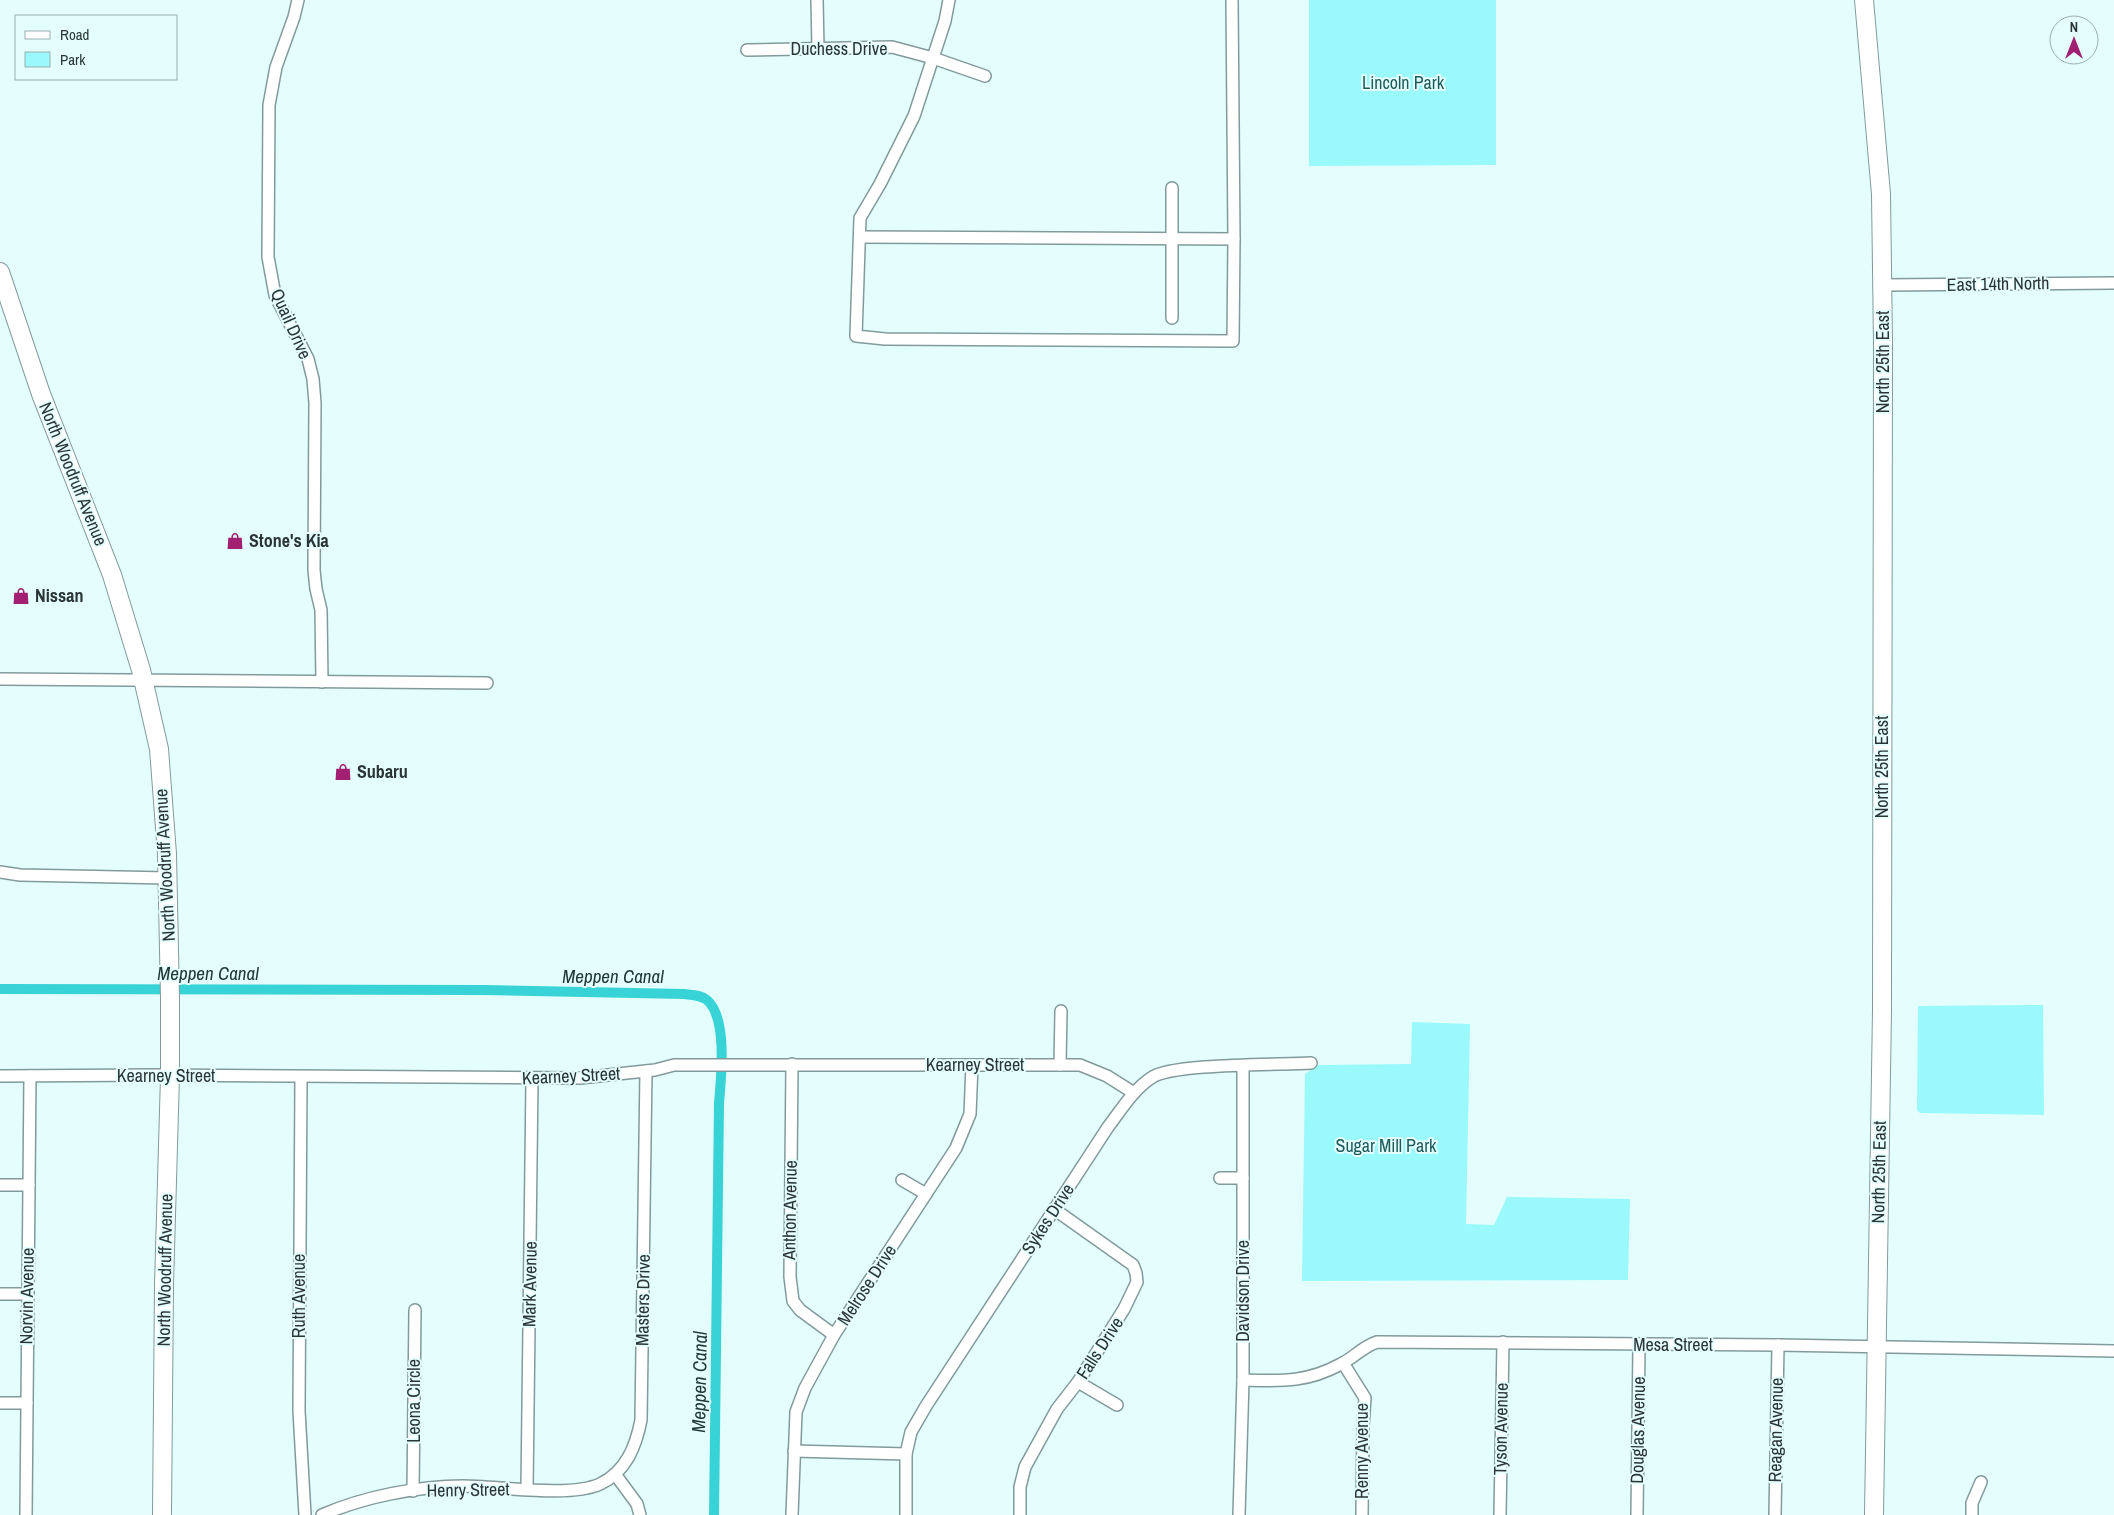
<svg xmlns="http://www.w3.org/2000/svg" width="2114" height="1515" viewBox="0 0 2114 1515" font-family="'Archivo Narrow',sans-serif">
  <rect width="100%" height="100%" fill="#e4fefe"/>
  <g fill="#99f9fb">
    <path d="M1309,0H1496V165L1309,166Z"/>
    <path d="M2043,1005L2044,1115L1920,1113L1917,1110L1918,1006Z"/>
    <path d="M1412,1022L1470,1024L1466,1224L1494,1225L1507,1197L1630,1199L1628,1280L1302,1281L1305,1074L1318,1065L1411,1064Z"/>
  </g>
  <g fill="none" stroke-linecap="round" stroke-linejoin="round">
    <path stroke="#38d3d6" stroke-width="10" d="M0,989L483,990L684,994C692,995 701,995 707,1000C728,1018 721,1079 719,1103L714,1515"/>
    <g stroke="#829a9b" stroke-width="14">
      <g id="minor">
        <path d="M298,0L294,17L276,67L269,105L268,257L275,295L308,359L313,379L315,403L314,570L316,589L321,610L322,682"/>
        <path d="M817,0L818,48"/>
        <path d="M949,0L945,21L914,116L880,184L860,218L856,336L885,339L1233,341L1234,239L1232,0"/>
        <path d="M747,50L892,47L933,58L985,76"/>
        <path d="M860,237L1234,239"/>
        <path d="M1883,285L2114,283"/>
        <path d="M1172,318V188"/>
        <path d="M0,679L487,683"/>
        <path d="M0,872L20,875L168,878"/>
        <path d="M792,1064L790,1277L793,1301L800,1310L834,1335"/>
        <path d="M1060,1065L1061,1011"/>
        <path d="M0,1076L154,1075L580,1078L655,1070L674,1065H1080L1107,1076L1134,1093"/>
        <path d="M301,1077L299,1411L305,1515"/>
        <path d="M1220,1178H1243"/>
        <path d="M902,1180L926,1194"/>
        <path d="M0,1185H29"/>
        <path d="M0,1294H27"/>
        <path d="M1343,1363L1365,1398L1363,1426L1362,1515"/>
        <path d="M1243,1380C1281,1381 1306,1383 1341,1364C1355,1357 1362,1347 1377,1342L1778,1345L2114,1351"/>
        <path d="M1078,1382L1117,1405"/>
        <path d="M0,1403H27"/>
        <path d="M794,1451L906,1454"/>
        <path d="M615,1474L637,1504L640,1515"/>
        <path d="M527,1489L532,1079"/>
        <path d="M413,1491L415,1310"/>
        <path d="M26,1515L30,1076"/>
        <path d="M322,1515C363,1497 418,1486 463,1486C498,1486 570,1498 600,1484C626,1472 636,1446 641,1420L646,1071"/>
        <path d="M792,1515L796,1412L805,1388L834,1335L956,1148L970,1114L972,1065"/>
        <path d="M906,1515V1454L911,1432L926,1406L1108,1127C1121,1110 1133,1090 1151,1078C1171,1063 1280,1065 1311,1063"/>
        <path d="M1020,1515V1487L1025,1467L1057,1409L1078,1382L1124,1309L1137,1282L1136,1273L1133,1265L1054,1209"/>
        <path d="M1239,1515L1243,1380V1066"/>
        <path d="M1500,1515L1503,1342"/>
        <path d="M1637,1515L1639,1345"/>
        <path d="M1775,1515L1778,1345"/>
        <path d="M1972,1515V1503L1981,1482"/>
      </g>
    </g>
    <g stroke="#829a9b" stroke-width="20">
      <g id="primary">
        <path d="M1864,0L1881,194L1883,343L1882,1010L1874,1515"/>
        <path d="M0,272L41,394L112,575L141,670L159,749L167,854L170,998V1076L164,1285L162,1515"/>
      </g>
    </g>
    <use href="#minor" stroke="#fff" stroke-width="11"/>
    <use href="#primary" stroke="#fff" stroke-width="18"/>
  </g>
  <defs>
    <g id="shop-bare" transform="scale(1.35)"><path d="M-5-2.5h2.3a2.7 3.5 0 0 1 5.4 0H5L5.5 6h-11ZM-1.5-2.5h3a1.5 2.3 0 0 0-3 0Z" fill="#a12072" stroke="#e4fefe" stroke-width="2.5" paint-order="stroke"/></g>
  </defs>
  <g fill-rule="evenodd">
    <use href="#shop-bare" x="235" y="541"/>
    <use href="#shop-bare" x="21" y="596"/>
    <use href="#shop-bare" x="343" y="772"/>
  </g>
  <g text-anchor="middle" stroke-width="4" stroke-linejoin="round" paint-order="stroke">
    <g font-size="18" fill="#2b3535" stroke="#e4fefe">
      <text x="839" y="55">Duchess Drive</text>
      <text transform="translate(1998 284) rotate(-1)" y="6">East 14th North</text>
      <text transform="translate(291 324) rotate(66)" y="6">Quail Drive</text>
      <text transform="translate(1883 362) rotate(-90)" y="6">North 25th East</text>
      <text transform="translate(73 474) rotate(68)" y="6">North Woodruff Avenue</text>
      <text transform="translate(1882 767) rotate(-90)" y="6">North 25th East</text>
      <text transform="translate(165 865) rotate(-93)" y="6">North Woodruff Avenue</text>
      <text x="975" y="1071">Kearney Street</text>
      <text x="166" y="1082">Kearney Street</text>
      <text transform="translate(571 1076) rotate(-3)" y="6">Kearney Street</text>
      <text transform="translate(1879 1172) rotate(-89)" y="6">North 25th East</text>
      <text transform="translate(790 1210) rotate(-89)" y="6">Anthon Avenue</text>
      <text transform="translate(1048 1219) rotate(-57)" y="6">Sykes Drive</text>
      <text transform="translate(165 1270) rotate(-89)" y="6">North Woodruff Avenue</text>
      <text transform="translate(530 1284) rotate(-89)" y="6">Mark Avenue</text>
      <text transform="translate(867 1285) rotate(-57)" y="6">Melrose Drive</text>
      <text transform="translate(1243 1291) rotate(-90)" y="6">Davidson Drive</text>
      <text transform="translate(27 1296) rotate(-89)" y="6">Norvin Avenue</text>
      <text transform="translate(299 1296) rotate(-90)" y="6">Ruth Avenue</text>
      <text transform="translate(643 1300) rotate(-89)" y="6">Masters Drive</text>
      <text x="1673" y="1351">Mesa Street</text>
      <text transform="translate(1100 1348) rotate(-57)" y="6">Falls Drive</text>
      <text transform="translate(414 1401) rotate(-90)" y="6">Leona Circle</text>
      <text transform="translate(1501 1429) rotate(-89)" y="6">Tyson Avenue</text>
      <text transform="translate(1638 1430) rotate(-89)" y="6">Douglas Avenue</text>
      <text transform="translate(1776 1430) rotate(-89)" y="6">Reagan Avenue</text>
      <text transform="translate(1362 1451) rotate(-90)" y="6">Renny Avenue</text>
      <text transform="translate(468 1490) rotate(-1)" y="6">Henry Street</text>
    </g>
    <g font-size="18" fill="#1e5b5d" stroke="#e4fefe">
      <text x="1403" y="89">Lincoln Park</text>
      <text x="1386" y="1152">Sugar Mill Park</text>
    </g>
    <g font-size="18" font-weight="bold" fill="#2b3535" stroke="#e4fefe" text-anchor="start">
      <text x="249" y="547">Stone's Kia</text>
      <text x="35" y="602">Nissan</text>
      <text x="357" y="778">Subaru</text>
    </g>
    <g font-size="19" font-style="italic" fill="#203939" stroke="#e4fefe">
      <text x="208" y="980">Meppen Canal</text>
      <text x="613" y="983">Meppen Canal</text>
      <text transform="translate(699 1382) rotate(-89)" y="7">Meppen Canal</text>
    </g>
  </g>
  <rect x="15" y="15" width="162" height="65" fill="#e4fefe" stroke="#9aaeae"/>
  <rect x="25" y="31" width="25" height="8" fill="#ffffff" stroke="#9aaeae"/>
  <text x="60" y="40" font-size="15" fill="#2b3535">Road</text>
  <rect x="25" y="52" width="25" height="15" fill="#99f9fb" stroke="#9aaeae"/>
  <text x="60" y="65" font-size="15" fill="#2b3535">Park</text>
  <g transform="translate(2074 40)"><circle r="24" fill="#e4fefe" stroke="#9aaeae"/>
  <path d="M0-4L9 19L0 12L-9 19Z" fill="#a12072"/>
  <text y="-8" font-size="14" font-weight="bold" text-anchor="middle" fill="#2b3535">N</text>
  </g>
</svg>
